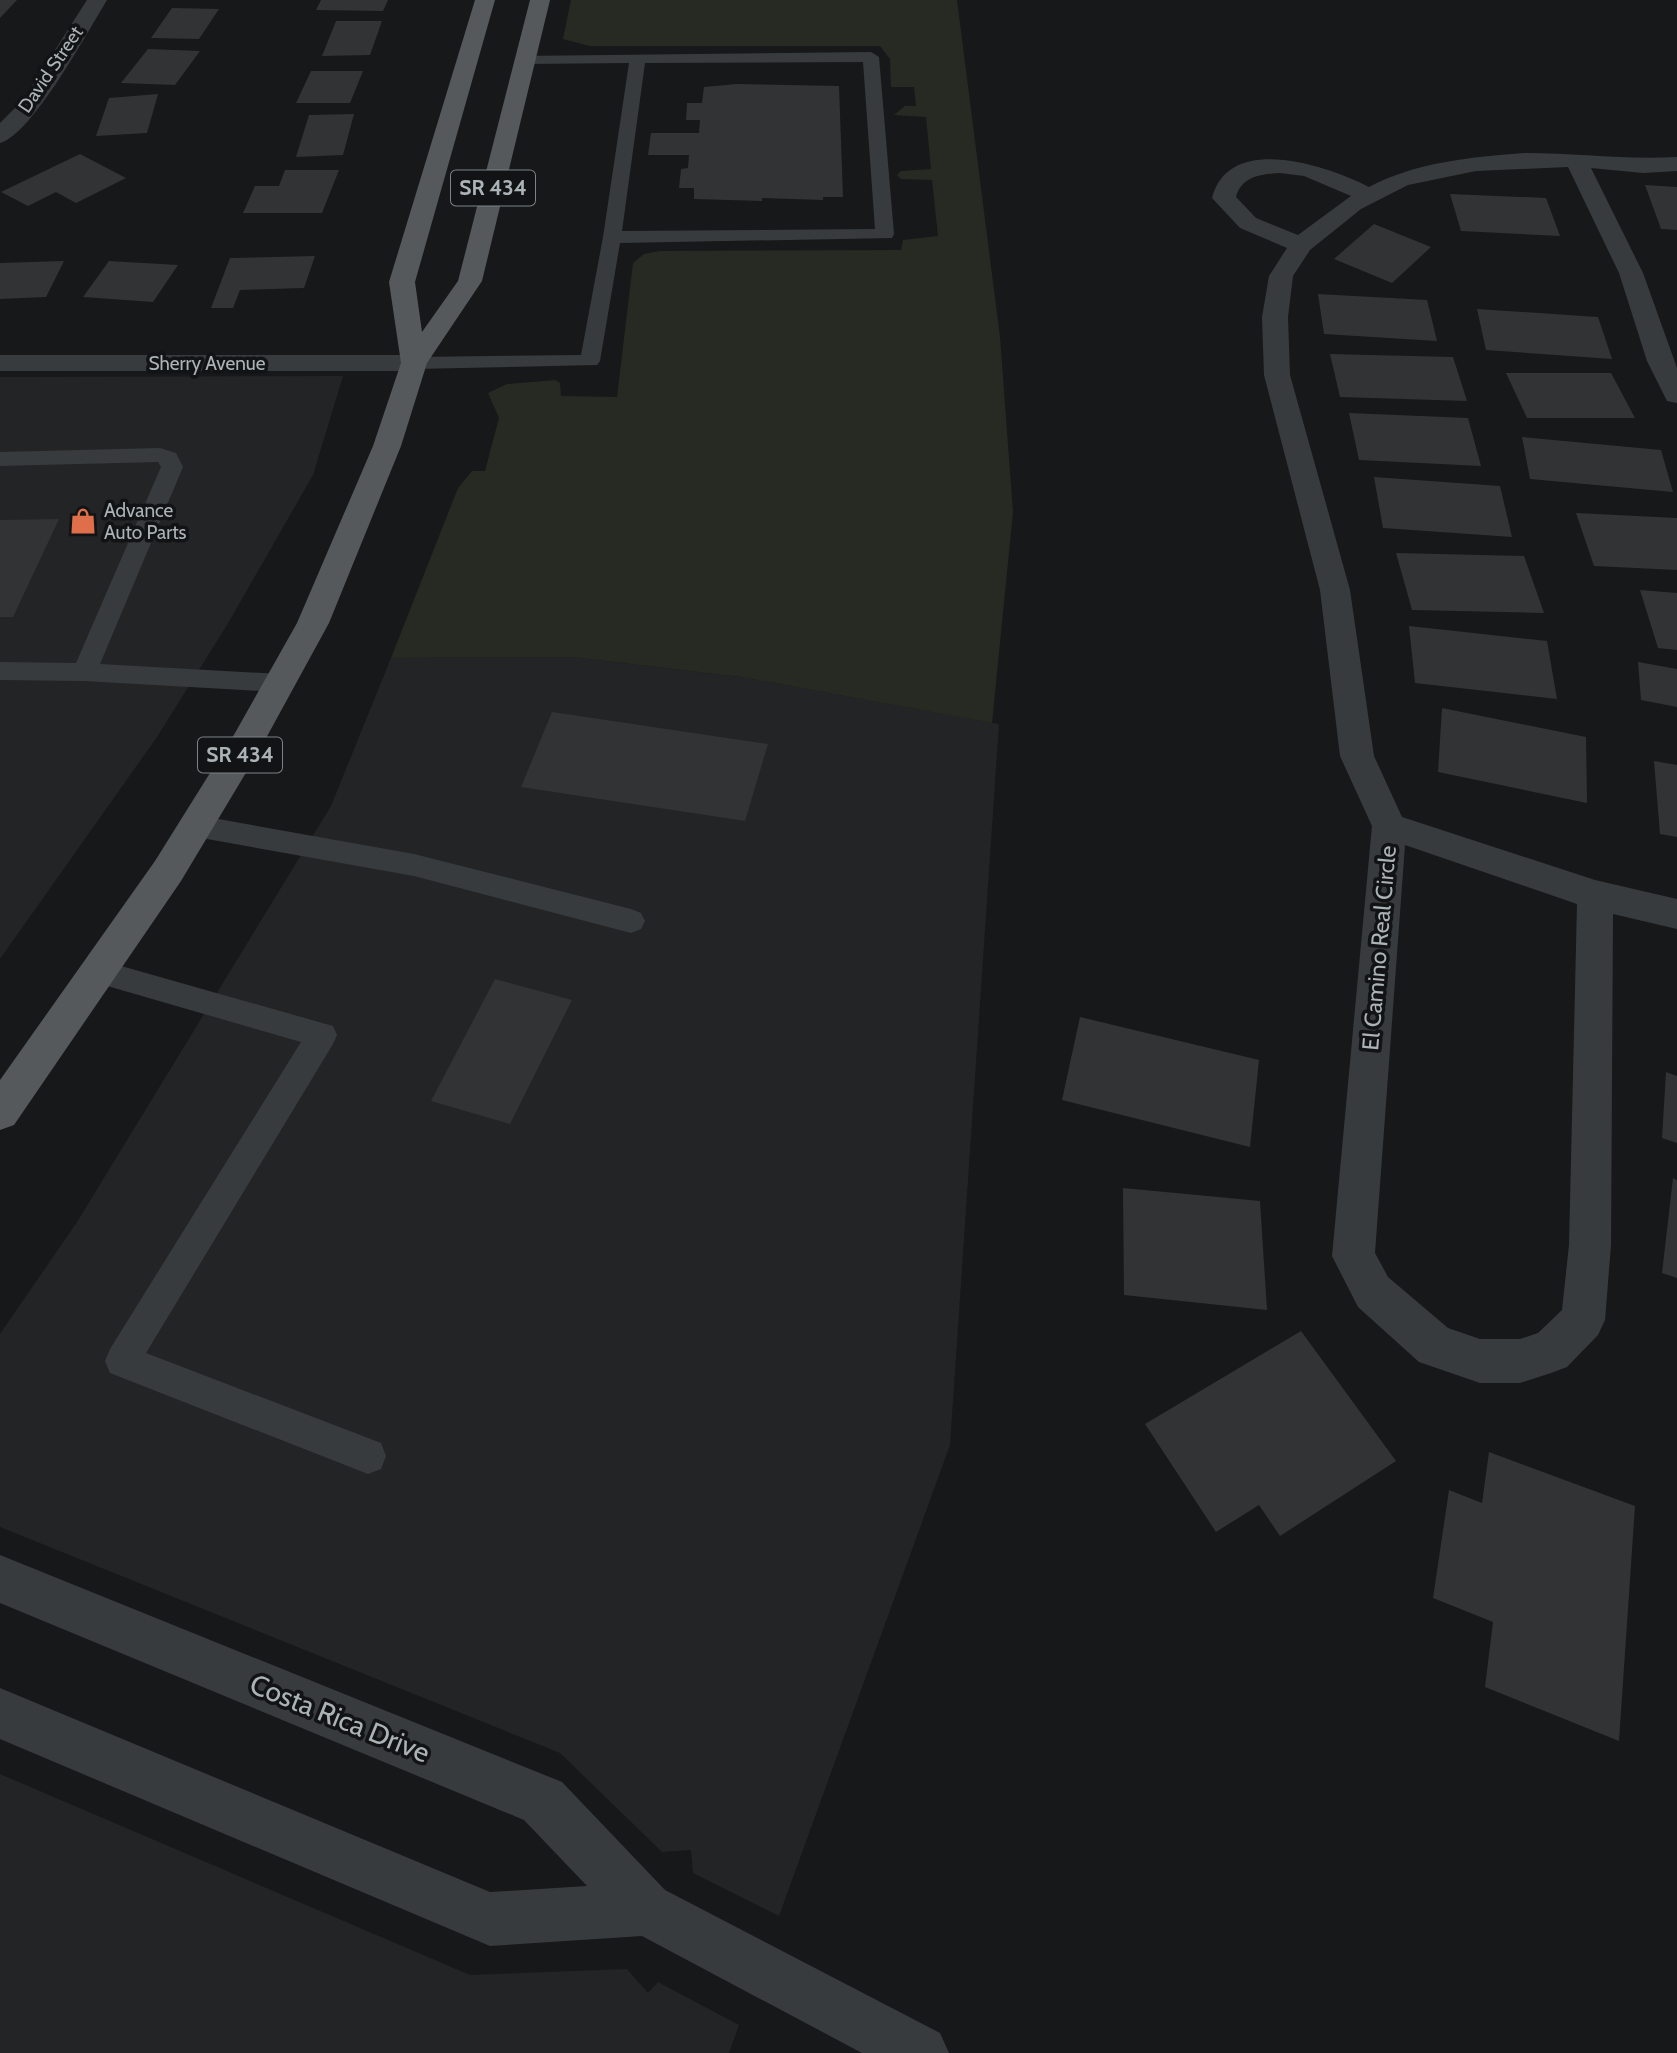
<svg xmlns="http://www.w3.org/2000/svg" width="1677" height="2053" viewBox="0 0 1677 2053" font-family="Cabin,sans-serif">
  <rect width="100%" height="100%" fill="#171819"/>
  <g fill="#232425">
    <path d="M343,376L313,475L227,625L157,737L0,959V377Z"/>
    <path d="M572,657L741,677L999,724L950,1445L779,1916L693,1873L691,1850L662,1852L560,1753L0,1527V1334L77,1222L331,806L391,658Z"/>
    <path d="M0,1774L470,1975L627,1969L648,1993L658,1982L739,2025L729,2053H0Z"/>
  </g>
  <path fill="#262a23" d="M571,0H957L1000,337L1013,512L992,723L741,677L572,657L391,658L458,488L472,471H485L499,418L488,393L507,384L555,380L560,383L561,396L617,397L633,263L644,254L660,251L901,250L903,240L938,236L932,180L901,179L897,175L901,171L931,169L926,117L894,115L905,106H916L914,87H891L890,59L880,46H590L563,39Z"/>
  <g fill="#323334">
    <path d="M0,0H17L0,18Z"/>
    <path d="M321,0H388L383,11L316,10Z"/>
    <path d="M172,8L219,9L199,39L151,38Z"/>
    <path d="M336,21H382L370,55L322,56Z"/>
    <path d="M148,49L200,51L175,85L121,83Z"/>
    <path d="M311,71H363L350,103H296Z"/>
    <path d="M737,84L839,86L843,197H823V200L762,198V201L694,199V188H679L681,169L688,168L689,155H648L651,133H699L700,120H686L687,103H702L704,87Z"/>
    <path d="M158,94L147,133L96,136L109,98Z"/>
    <path d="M354,114L343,155L296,157L309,115Z"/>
    <path d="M80,154L126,178L76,203L56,192L28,206L1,192Z"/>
    <path d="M285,170H339L322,213H243L255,186H279Z"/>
    <path d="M1645,185L1677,187V230L1661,229Z"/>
    <path d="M1450,194L1546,198L1560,236L1461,231Z"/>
    <path d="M1374,224L1431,247L1392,283L1334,259Z"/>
    <path d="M315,256L304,288L240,290L233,308H211L230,258Z"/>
    <path d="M64,261L46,297L0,299V263Z"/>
    <path d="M109,261L178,265L153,302L83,297Z"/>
    <path d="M1318,294L1427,300L1437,341L1324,334Z"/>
    <path d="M1477,309L1598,317L1612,359L1486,350Z"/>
    <path d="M1330,354L1453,357L1467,401L1340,397Z"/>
    <path d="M1506,373H1611L1635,418H1527Z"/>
    <path d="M1349,413L1468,418L1481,466L1359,460Z"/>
    <path d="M1522,437L1661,450L1673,492L1530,479Z"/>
    <path d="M1374,477L1500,486L1512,537L1383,528Z"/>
    <path d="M1576,513L1677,518V570L1594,566Z"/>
    <path d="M59,519L13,617H0V520Z"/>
    <path d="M1396,553L1524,556L1544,613L1412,610Z"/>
    <path d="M1640,590L1677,593V650L1658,648Z"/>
    <path d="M1409,626L1547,641L1557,699L1415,683Z"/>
    <path d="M1638,662L1677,669V707L1641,700Z"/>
    <path d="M1442,708L1586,737L1587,803L1438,772Z"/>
    <path d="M552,712L768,744L745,821L521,787Z"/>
    <path d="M1654,761L1677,765V837L1660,834Z"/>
    <path d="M495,979L572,1000L510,1124L431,1101Z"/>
    <path d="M1080,1017L1259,1060L1250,1147L1062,1100Z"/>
    <path d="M1666,1072L1677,1076V1143L1662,1138Z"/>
    <path d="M1673,1178L1677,1180V1278L1662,1273Z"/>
    <path d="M1123,1188L1260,1201L1267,1310L1124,1295Z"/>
    <path d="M1301,1331L1396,1461L1280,1536L1259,1505L1216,1532L1145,1424Z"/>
    <path d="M1489,1452L1635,1506L1619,1741L1485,1687L1493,1622L1433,1598L1449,1490L1482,1503Z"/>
  </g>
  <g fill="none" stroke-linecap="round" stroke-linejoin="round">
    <g fill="#383b3d" fill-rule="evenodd">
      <path d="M871,52L879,57L894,234L892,238L620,243L600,361L597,365L414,369L407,367L404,363L407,359L414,357L581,355L603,237L629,63L525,64L517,59L519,56ZM863,62L875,229L622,231L645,63Z"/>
      <path d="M160,448L176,453L183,467L100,664L280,674L289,677L292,683L289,689L280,692L84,681L0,680V662L76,663L161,467L158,462L0,466V452Z"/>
      <path d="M196,815L414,854L631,909L641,913L645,921L641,929L631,933L414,876L196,837L186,833L183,826L186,819Z"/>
      <path d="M100,960L333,1026L337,1035L333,1044L146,1353L381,1443L386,1456L381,1469L368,1474L110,1373L105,1361L110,1349L301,1042L90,981L86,972L90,963Z"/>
    </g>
    <g fill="#383b3d" fill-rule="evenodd">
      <path d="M87,0H107C88,31 32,135 0,143V123L23,100Z"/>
      <path d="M1525,153C1576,153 1626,160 1677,157V171L1643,173L1591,168L1643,273L1677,368V403L1667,401L1647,361L1619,273L1568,167L1476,171L1408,185L1361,209L1310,250L1293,276L1288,317L1290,375L1350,590L1374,756L1402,817L1595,880L1677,899V929L1613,914L1611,1245L1605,1320L1598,1335L1567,1367L1551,1373L1520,1383H1480L1419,1362L1358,1307L1332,1256L1372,826L1340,756L1320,590L1264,375L1262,317L1269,276L1287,248L1240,228L1212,198C1229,132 1328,166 1369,187C1416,162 1472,157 1525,153ZM1280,173L1304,176L1351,196L1298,235L1256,218L1236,197C1242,176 1261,174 1280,173ZM1405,845L1577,904L1569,1245L1562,1310L1538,1333L1520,1339H1480L1448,1328L1388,1277L1375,1253Z"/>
      <path d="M0,355H414L423,357L427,363L423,369L414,371H0Z"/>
      <path d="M0,1555L562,1782L665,1890L940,2033L949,2053H862L642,1936L490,1946L0,1739V1688L490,1892L587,1886L524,1820L0,1603Z"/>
    </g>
    <path fill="#55595c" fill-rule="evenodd" d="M475,0H495L415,282L422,332L458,281L530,0H550L482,281L427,363L401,446L329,623L259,751L181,881L14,1125L0,1130V1080L155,861L235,733L297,623L373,446L401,363L389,282Z"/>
  </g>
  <defs>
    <g id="shop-bare" transform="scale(2.1)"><path d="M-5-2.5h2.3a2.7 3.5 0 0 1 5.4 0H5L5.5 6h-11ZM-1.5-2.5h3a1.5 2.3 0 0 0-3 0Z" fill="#de6f4a" stroke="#121314" stroke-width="2.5" paint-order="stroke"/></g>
  </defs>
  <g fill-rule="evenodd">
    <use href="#shop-bare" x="83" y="521"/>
  </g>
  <g text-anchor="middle" stroke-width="7" stroke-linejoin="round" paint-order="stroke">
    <g font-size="19" fill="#abb3b7" stroke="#121314">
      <text transform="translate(50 69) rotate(-56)" y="7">David Street</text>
      <text x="207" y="370">Sherry Avenue</text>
    </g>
    <g font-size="19" fill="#abb3b7" stroke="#121314" text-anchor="start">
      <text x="104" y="517">Advance<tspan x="104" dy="22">Auto Parts</tspan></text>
    </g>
    <g fill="#121314" stroke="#7d8386" stroke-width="2">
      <rect x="451" y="170.5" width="84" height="35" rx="5"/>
      <rect x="198" y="737.5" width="84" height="35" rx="5"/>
    </g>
    <g font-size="21" font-weight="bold" fill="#abb3b7">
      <text x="493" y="195">SR 434</text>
      <text x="240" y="762">SR 434</text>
    </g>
    <g font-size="23" fill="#abb3b7" stroke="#121314">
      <text transform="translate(1379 948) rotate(-85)" y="8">El Camino Real Circle</text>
    </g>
    <g font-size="28" fill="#abb3b7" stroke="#121314">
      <text transform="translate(340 1718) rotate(22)" y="10">Costa Rica Drive</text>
    </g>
  </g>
</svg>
